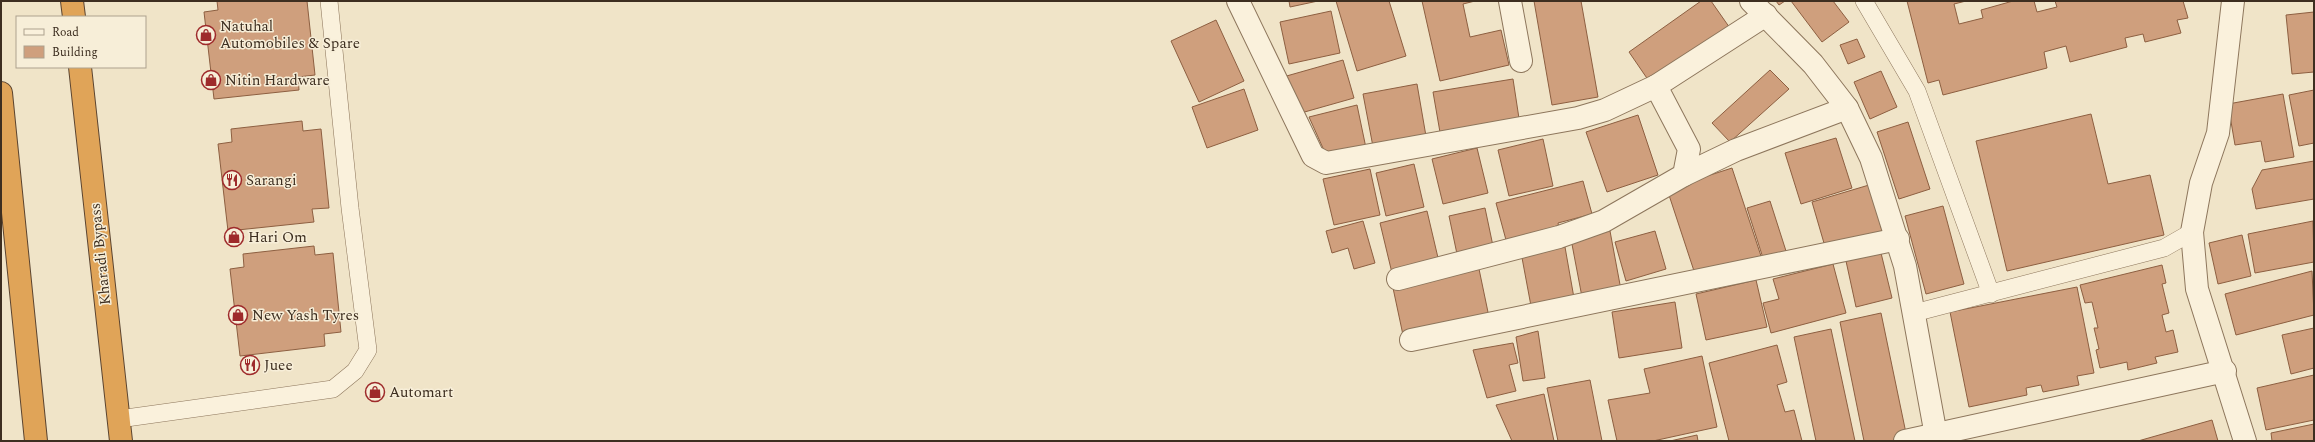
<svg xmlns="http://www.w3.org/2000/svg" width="2315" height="442" viewBox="0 0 2315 442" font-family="Spectral,serif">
  <rect width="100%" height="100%" fill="#f0e4c8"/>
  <g fill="#cf9f7d" stroke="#8d5f41">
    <path d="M217,1H307L315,75L298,77L299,90L214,99L204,12L218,10Z"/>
    <path d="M1289,1H1318L1290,7Z"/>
    <path d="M1336,1H1389L1406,56L1357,71Z"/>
    <path d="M1422,1H1475L1463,4L1470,37L1501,30L1509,65L1440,81Z"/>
    <path d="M1534,1H1581L1598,97L1552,105Z"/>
    <path d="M1701,1H1711L1732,31L1653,87L1629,52Z"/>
    <path d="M1776,1H1785L1779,5Z"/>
    <path d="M1791,1H1833L1849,22L1822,42Z"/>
    <path d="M1907,1H1966L1954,4L1959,24L1983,18L1981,10L2013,1H2034L2037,12L2057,7L2055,1H2183L2188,18L2177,20L2181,33L2145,42L2143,34L2125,38L2127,47L2070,62L2066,46L2044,52L2047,68L1943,95L1939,80L1928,83Z"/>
    <path d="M1331,11L1340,53L1289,64L1280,22Z"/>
    <path d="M2314,12V72L2292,74L2286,15Z"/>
    <path d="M1216,20L1244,81L1199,102L1171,41Z"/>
    <path d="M1857,39L1865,57L1848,64L1840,45Z"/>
    <path d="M1343,60L1354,98L1294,115L1283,77Z"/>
    <path d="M1770,70L1789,89L1730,142L1712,123Z"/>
    <path d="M1881,71L1897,107L1870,119L1854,82Z"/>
    <path d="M1513,79L1520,125L1441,138L1433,92Z"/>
    <path d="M1417,84L1427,142L1374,152L1363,94Z"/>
    <path d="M1244,89L1258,130L1207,148L1192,107Z"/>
    <path d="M2314,90V143L2299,146L2289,95Z"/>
    <path d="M2283,94L2294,157L2265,162L2261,141L2235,145L2228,104Z"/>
    <path d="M1357,105L1366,148L1327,157L1309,117Z"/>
    <path d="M2091,114L2108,184L2150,175L2164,235L2007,271L1976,141Z"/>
    <path d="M1638,115L1658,175L1607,192L1586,132Z"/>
    <path d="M302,121L303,131L321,129L329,208L312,209L314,222L228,231L218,144L232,142L231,129Z"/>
    <path d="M1908,122L1930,189L1899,199L1877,132Z"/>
    <path d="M1836,138L1852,188L1801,204L1785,153Z"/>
    <path d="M1543,139L1553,186L1509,196L1498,150Z"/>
    <path d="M1477,148L1488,193L1443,204L1432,159Z"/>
    <path d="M2314,161V199L2256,209L2252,189L2262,170Z"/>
    <path d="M1414,164L1424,207L1386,216L1376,173Z"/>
    <path d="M1732,168L1761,256L1696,277L1667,189Z"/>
    <path d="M1370,169L1380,215L1334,225L1323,179Z"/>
    <path d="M1583,181L1592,214L1558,223L1559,228L1506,240L1496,203Z"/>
    <path d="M1869,185L1883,234L1826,250L1812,202Z"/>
    <path d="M1770,201L1786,251L1763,258L1747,208Z"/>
    <path d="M1943,206L1964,284L1926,294L1905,216Z"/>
    <path d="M1485,208L1493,246L1457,254L1449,216Z"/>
    <path d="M1427,211L1439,262L1392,273L1380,223Z"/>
    <path d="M1363,221L1375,263L1354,269L1348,248L1332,253L1326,231Z"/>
    <path d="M2313,221L2314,262L2255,273L2248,234Z"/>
    <path d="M1610,231L1621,290L1582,297L1571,239Z"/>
    <path d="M1655,231L1666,269L1626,281L1615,242Z"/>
    <path d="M2242,235L2251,276L2218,284L2209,243Z"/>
    <path d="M314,246L315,255L333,253L341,332L324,334L325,346L240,356L230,269L244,267L243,254Z"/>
    <path d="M1520,247L1539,252L1565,247L1574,298L1531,306Z"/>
    <path d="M1881,253L1892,298L1856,307L1846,261Z"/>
    <path d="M1833,264L1846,313L1771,333L1763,303L1779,299L1773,279Z"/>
    <path d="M2162,265L2166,283L2162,284L2169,313L2162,315L2166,332L2173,330L2178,352L2155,357L2157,363L2128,370L2127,362L2100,368L2096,350L2099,349L2094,328H2098L2092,302L2085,303L2080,285Z"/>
    <path d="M1479,269L1489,317L1403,335L1393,288Z"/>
    <path d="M2312,271L2314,315L2236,335L2225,294Z"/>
    <path d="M1756,280L1767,327L1706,340L1696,294Z"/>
    <path d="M2077,287L2094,373L2077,376L2079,385L2043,392L2041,385L2026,388L2027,395L1969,407L1950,312Z"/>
    <path d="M1675,302L1682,348L1619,358L1612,312Z"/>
    <path d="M1881,313L1907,438L1890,441H1864L1840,322Z"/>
    <path d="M2314,328V368L2291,374L2282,335Z"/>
    <path d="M1831,329L1855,441H1816L1794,337Z"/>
    <path d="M1538,331L1545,378L1523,381L1516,337Z"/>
    <path d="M1513,343L1518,363L1509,365L1516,391L1487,398L1473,350Z"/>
    <path d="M1777,345L1787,382L1777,385L1785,412L1794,410L1802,441H1729L1709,363Z"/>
    <path d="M1702,356L1717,427L1653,441H1617L1608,400L1650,393L1644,369Z"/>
    <path d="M2314,375V420L2266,430L2257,388Z"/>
    <path d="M1590,380L1602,441H1558L1547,388Z"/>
    <path d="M1544,394L1554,441H1512L1496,405Z"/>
    <path d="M2212,420L2218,441H2138Z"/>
    <path d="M2314,424V441H2272L2271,433Z"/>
    <path d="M1697,435L1698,441H1670Z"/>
  </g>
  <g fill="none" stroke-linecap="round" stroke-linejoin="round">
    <g stroke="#8d765c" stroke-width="18">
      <g id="lane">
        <path d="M1864,1L1917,91L1991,294"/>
        <path d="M1914,313L2164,248L2192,232"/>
        <path d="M119,419L333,389L355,371L368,350L350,208L329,1"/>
      </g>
    </g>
    <g stroke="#8d765c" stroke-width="24">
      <g id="street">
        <path d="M1238,1L1313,156L1326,163L1578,118L1605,110L1656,86"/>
        <path d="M1510,1L1521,61"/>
        <path d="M1751,1L1813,64L1847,108L1871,158L1905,266L1937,441"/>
        <path d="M2233,1L2218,133L2201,183L2192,232L2197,289L2245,441"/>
        <path d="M1684,175L1736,150L1847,108"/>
        <path d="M1398,279L1559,237L1604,221L1684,175L1689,149L1656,86L1766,15"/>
        <path d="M1411,340L1898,239"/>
        <path d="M1905,441L2225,371"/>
      </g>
    </g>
    <g stroke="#5b4430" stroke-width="24">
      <g id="highway">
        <path d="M72,1L74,17"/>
        <path d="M80,67L121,441"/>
        <path d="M1,93L36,441"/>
      </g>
    </g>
    <use href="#lane" stroke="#faf1dc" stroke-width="17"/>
    <use href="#street" stroke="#faf1dc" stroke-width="22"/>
    <use href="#highway" stroke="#e0a458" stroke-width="22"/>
  </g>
  <defs>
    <g id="shop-ring" transform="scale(1)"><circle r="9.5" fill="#f7eed8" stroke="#9e2a2b" stroke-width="1.5"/><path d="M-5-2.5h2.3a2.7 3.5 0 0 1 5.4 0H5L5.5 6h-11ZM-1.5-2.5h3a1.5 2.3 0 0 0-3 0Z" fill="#9e2a2b"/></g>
    <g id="restaurant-ring" transform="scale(1)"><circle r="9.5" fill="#f7eed8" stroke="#9e2a2b" stroke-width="1.5"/><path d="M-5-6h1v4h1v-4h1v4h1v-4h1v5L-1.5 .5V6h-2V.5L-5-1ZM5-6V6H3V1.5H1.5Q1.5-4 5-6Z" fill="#9e2a2b"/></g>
  </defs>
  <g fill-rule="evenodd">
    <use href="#shop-ring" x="206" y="35"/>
    <use href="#shop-ring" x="211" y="80"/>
    <use href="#restaurant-ring" x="232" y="180"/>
    <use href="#shop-ring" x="234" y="237"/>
    <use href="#shop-ring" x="238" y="315"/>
    <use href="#restaurant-ring" x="250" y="365"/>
    <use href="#shop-ring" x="375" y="392"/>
  </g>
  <g text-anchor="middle" stroke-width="3" stroke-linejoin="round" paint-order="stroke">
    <g font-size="15" fill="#3d2e20" stroke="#f7eed8" text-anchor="start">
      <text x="220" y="31">Natuhal<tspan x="220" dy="17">Automobiles &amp; Spare</tspan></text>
      <text x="225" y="85">Nitin Hardware</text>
      <text x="246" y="185">Sarangi</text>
      <text x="248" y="242">Hari Om</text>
      <text x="252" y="320">New Yash Tyres</text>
      <text x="264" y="370">Juee</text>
      <text x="389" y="397">Automart</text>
    </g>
    <g font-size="15" fill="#3d2e20" stroke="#f7eed8">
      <text transform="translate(100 254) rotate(-96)" y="5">Kharadi Bypass</text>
    </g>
  </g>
  <rect width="2315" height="442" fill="none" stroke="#3d2e20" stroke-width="4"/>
  <rect x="16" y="16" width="130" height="52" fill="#f7eed8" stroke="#ada18e"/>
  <rect x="24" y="29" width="20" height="6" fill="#faf1dc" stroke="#ada18e"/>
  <text x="52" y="36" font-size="12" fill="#3d2e20">Road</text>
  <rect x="24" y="46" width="20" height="12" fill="#cf9f7d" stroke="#ada18e"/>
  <text x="52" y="56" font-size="12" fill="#3d2e20">Building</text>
</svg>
